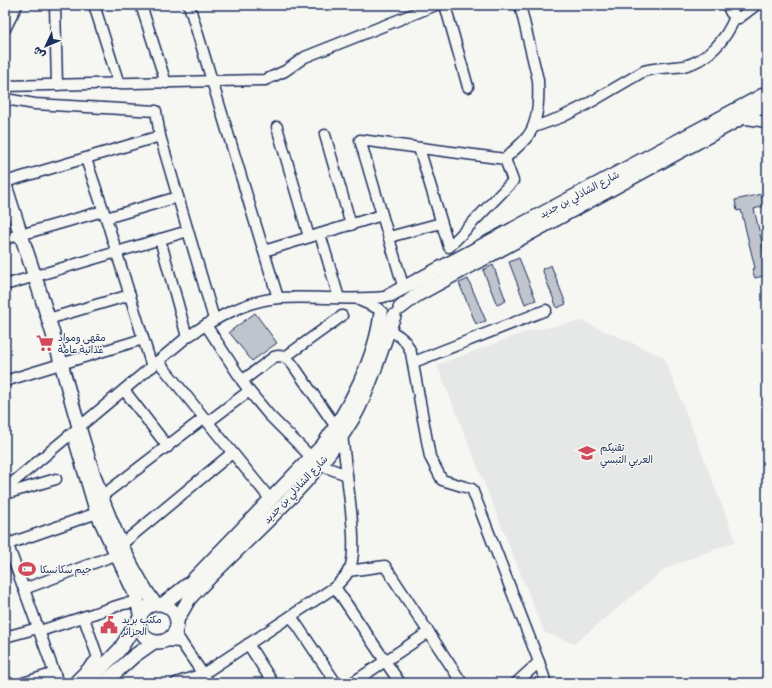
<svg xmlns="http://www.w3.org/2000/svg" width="772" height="688" viewBox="0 0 772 688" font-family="Pangolin,'Playpen Sans Arabic',sans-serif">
  <rect width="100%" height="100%" fill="#f6f6f2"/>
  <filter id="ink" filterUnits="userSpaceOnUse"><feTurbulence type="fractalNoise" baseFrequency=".025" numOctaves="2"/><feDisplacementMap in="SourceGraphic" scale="8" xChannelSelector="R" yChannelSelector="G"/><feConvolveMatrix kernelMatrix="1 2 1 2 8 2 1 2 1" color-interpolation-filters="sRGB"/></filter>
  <g filter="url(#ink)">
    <path fill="#e6e7e7" d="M582,321L664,357L736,541L666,568L574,644L544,632L437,365L529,331Z"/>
    <g fill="#c0c4cd" stroke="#1b2f5e">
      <path d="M761,194L764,206L754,209L767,264V275L755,278L752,269L755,268L741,210L737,211L735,200Z"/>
      <path d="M519,258L536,300L525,304L509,262Z"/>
      <path d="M493,265L506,301L497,305L483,270Z"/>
      <path d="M551,265L566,304L557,308L542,269Z"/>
      <path d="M468,279L486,321L476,324L459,283Z"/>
      <path d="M255,313L277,343L252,361L229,332Z"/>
    </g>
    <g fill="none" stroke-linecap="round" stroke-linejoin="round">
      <g stroke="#1b2f5e" stroke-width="13">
        <g id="minor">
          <path d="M55,5L57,85"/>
          <path d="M94,5L119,84"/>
          <path d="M141,5L166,83"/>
          <path d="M189,5L278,298"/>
          <path d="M445,5L468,87"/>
          <path d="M727,5L731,13L739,18L756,5"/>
          <path d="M5,29L17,5"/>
          <path d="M5,86L265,80L285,71L305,57L436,5"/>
          <path d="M5,99L35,104L156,111L160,136L214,319"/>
          <path d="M739,118L767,122"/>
          <path d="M277,127L309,237"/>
          <path d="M534,127L562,117L586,105L644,71C657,67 670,68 684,66C709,60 726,39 735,17"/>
          <path d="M325,135L351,225"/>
          <path d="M419,148L449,247L513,181L505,159"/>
          <path d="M86,159L106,218L152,367"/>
          <path d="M505,159C512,151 521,145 527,137C539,123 539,98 538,80L520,5"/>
          <path d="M5,182L160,136"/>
          <path d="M106,218L178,197"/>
          <path d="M320,234L339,298"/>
          <path d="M20,235L103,211"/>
          <path d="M389,237L441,223"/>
          <path d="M5,239L15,236"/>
          <path d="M160,239L187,337"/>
          <path d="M264,251L382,215"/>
          <path d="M5,285L188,231"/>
          <path d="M404,289L360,140L505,159"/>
          <path d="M359,300L379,309"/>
          <path d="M48,319L130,295"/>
          <path d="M206,325L249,391L269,415L312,458"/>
          <path d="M388,330C400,335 407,341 411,353L430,457L442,480L472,489L539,662L516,683"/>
          <path d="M285,357L342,316"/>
          <path d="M158,361L271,500"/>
          <path d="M414,362L546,310"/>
          <path d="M61,364L143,339"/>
          <path d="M5,381L54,366"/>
          <path d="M242,381L274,357C283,354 288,359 293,365L336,427"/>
          <path d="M124,390L168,447"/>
          <path d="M208,422L249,391"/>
          <path d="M320,465L347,475L342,435"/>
          <path d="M5,489L187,337C214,319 246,300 280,298C315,296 349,301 384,297"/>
          <path d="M5,494L56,479"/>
          <path d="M102,496L204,418"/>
          <path d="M5,537L58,683"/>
          <path d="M8,544L97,513"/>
          <path d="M122,544L232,453"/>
          <path d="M348,571L385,566L462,683"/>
          <path d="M335,587L400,683"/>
          <path d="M24,589L115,555"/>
          <path d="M291,616L336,683"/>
          <path d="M40,631L123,604L138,602"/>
          <path d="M5,637L38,628"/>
          <path d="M165,641L181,642L175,632"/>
          <path d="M181,642L209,683"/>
          <path d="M248,644L273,683"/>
          <path d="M539,662L546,683"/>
          <path d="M23,683L55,673"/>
          <path d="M73,683L98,658L84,618"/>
          <path d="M176,683L203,674L335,587C342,580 349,574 351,565C357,544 349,498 347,475"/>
          <path d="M352,683L429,632"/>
        </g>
      </g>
      <g stroke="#1b2f5e" stroke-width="16">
        <g id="major">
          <path d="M5,185C21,237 40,289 55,341C79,427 103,530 155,604"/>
          <path d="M390,295L767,93"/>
          <path d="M400,308L417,295L767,104"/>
          <path d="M74,435L97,513L137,598L140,614"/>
          <circle cx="158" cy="623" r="19"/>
          <path d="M163,604L191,582L323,445C349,409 376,358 381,313"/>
          <path d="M177,620L189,599C244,539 314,486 355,415C372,384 381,348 394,316"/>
          <path d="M87,683L120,649L138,621"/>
          <path d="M104,683L134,656L154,642"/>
        </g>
      </g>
      <use href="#minor" stroke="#f6f6f2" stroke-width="10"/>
      <use href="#major" stroke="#f6f6f2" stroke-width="13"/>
    </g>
  </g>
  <defs>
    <g id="supermarket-bare" transform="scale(1.38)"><path d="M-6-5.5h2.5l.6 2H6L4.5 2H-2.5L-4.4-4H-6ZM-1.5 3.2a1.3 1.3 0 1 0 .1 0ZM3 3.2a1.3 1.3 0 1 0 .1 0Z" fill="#d1495b" stroke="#f6f6f2" stroke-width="2.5" paint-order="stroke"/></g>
    <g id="school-bare" transform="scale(1.38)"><path d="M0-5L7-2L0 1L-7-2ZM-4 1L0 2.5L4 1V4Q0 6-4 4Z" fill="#d1495b" stroke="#f6f6f2" stroke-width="2.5" paint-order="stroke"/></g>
    <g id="stadium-bare" transform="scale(1.38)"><path d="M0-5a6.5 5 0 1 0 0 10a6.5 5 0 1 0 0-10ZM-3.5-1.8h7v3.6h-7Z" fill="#d1495b" stroke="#f6f6f2" stroke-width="2.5" paint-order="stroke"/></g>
    <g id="civic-bare" transform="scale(1.38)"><path d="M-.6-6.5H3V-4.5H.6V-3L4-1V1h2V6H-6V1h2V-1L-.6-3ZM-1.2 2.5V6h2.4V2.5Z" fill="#d1495b" stroke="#f6f6f2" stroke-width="2.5" paint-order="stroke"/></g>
  </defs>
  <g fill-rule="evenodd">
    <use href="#supermarket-bare" x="45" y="343"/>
    <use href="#school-bare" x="587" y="453"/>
    <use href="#stadium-bare" x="27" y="569"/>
    <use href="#civic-bare" x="109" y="625"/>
  </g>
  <g text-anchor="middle" stroke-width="3" stroke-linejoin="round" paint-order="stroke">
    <g font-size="10" fill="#1b2f5e" stroke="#f6f6f2">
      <text transform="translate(579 194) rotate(-28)" y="4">شارع الشاذلي بن جديد</text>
      <text transform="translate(295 489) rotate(-47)" y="4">شارع الشاذلي بن جديد</text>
    </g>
    <g font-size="10" fill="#1b2f5e" stroke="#f6f6f2" text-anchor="start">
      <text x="58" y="341">مقهى ومواد<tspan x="58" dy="12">غذائية عامة</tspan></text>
      <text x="600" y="451">تقنيكم<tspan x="600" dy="12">العربي التبسي</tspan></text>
      <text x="40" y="573">جيم سكانسكا</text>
      <text x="122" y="623">مكتب بريد<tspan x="122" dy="12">الجزائر</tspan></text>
    </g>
  </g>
  <rect width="772" height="688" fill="none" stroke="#f6f6f2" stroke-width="20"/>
  <rect x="10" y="10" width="752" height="668" fill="none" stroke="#1b2f5e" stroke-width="1.5" filter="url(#ink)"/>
  <g transform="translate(46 46) rotate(226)" stroke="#f6f6f2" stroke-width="3" paint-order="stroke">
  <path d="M0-3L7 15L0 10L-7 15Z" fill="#1b2f5e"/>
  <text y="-6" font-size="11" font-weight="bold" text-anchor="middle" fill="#1b2f5e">ش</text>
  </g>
</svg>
